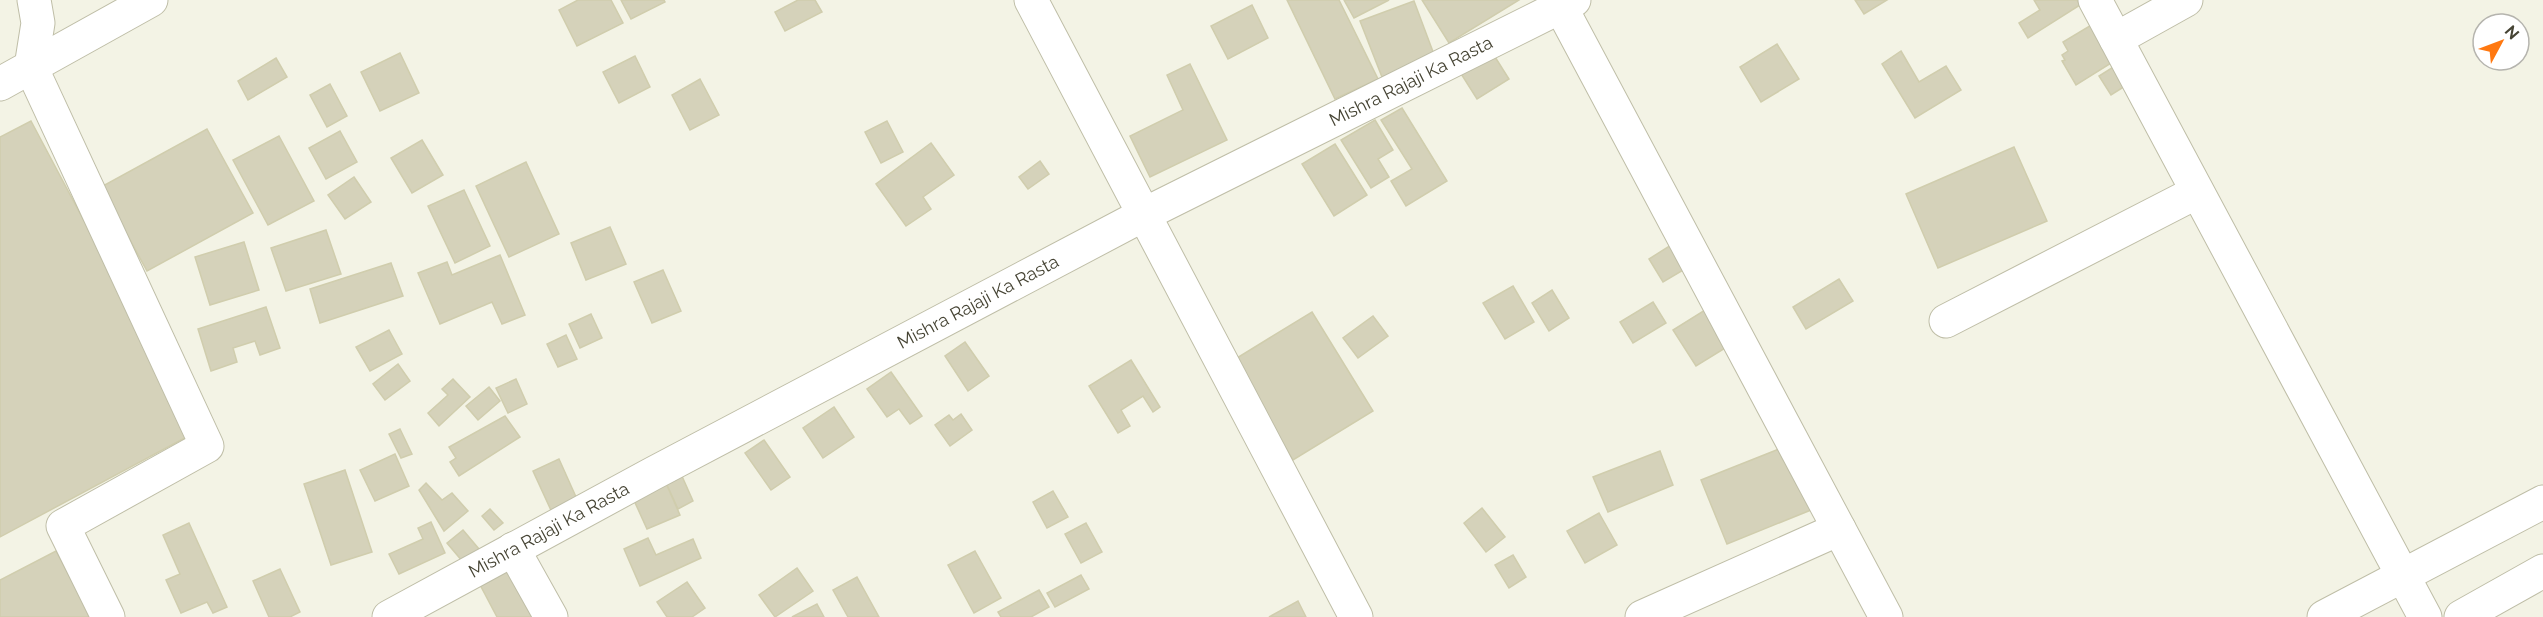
<svg xmlns="http://www.w3.org/2000/svg" width="2543" height="617" viewBox="0 0 2543 617" font-family="Raleway,sans-serif">
  <rect width="100%" height="100%" fill="#f3f3e5"/>
  <g fill="#d5d2ba" stroke="#d0cdad" stroke-width="1.5">
    <path d="M578,0H611L623,23L577,46L559,10Z"/>
    <path d="M621,0H664L665,2L631,19Z"/>
    <path d="M798,0H815L822,12L785,31L775,12Z"/>
    <path d="M1287,0H1339L1378,79L1335,99Z"/>
    <path d="M1344,0H1389L1354,18Z"/>
    <path d="M1422,0H1519L1449,43Z"/>
    <path d="M1855,0H1887L1864,14Z"/>
    <path d="M2034,0H2077L2080,5L2028,38L2019,23L2040,10Z"/>
    <path d="M1414,1L1435,57L1382,77L1360,21Z"/>
    <path d="M1252,5L1268,38L1228,59L1211,26Z"/>
    <path d="M2093,24L2116,60L2076,85L2062,61L2065,60L2062,55L2068,51L2063,42Z"/>
    <path d="M1777,44L1799,79L1761,102L1740,67Z"/>
    <path d="M1490,49L1509,79L1477,99L1458,69Z"/>
    <path d="M1901,51L1919,82L1946,66L1961,90L1915,118L1882,64Z"/>
    <path d="M400,53L419,93L380,111L361,72Z"/>
    <path d="M635,56L650,87L619,103L603,72Z"/>
    <path d="M276,58L287,77L248,100L238,81Z"/>
    <path d="M1190,64L1227,140L1150,177L1130,136L1183,110L1167,75Z"/>
    <path d="M2118,64L2130,83L2111,95L2099,76Z"/>
    <path d="M700,79L719,115L690,130L672,95Z"/>
    <path d="M330,84L347,116L327,127L310,95Z"/>
    <path d="M1402,108L1447,181L1406,206L1391,181L1412,169L1381,120Z"/>
    <path d="M1375,120L1393,150L1378,159L1389,177L1371,188L1341,140Z"/>
    <path d="M31,121L196,432L0,537V137Z"/>
    <path d="M887,121L903,152L881,163L865,132Z"/>
    <path d="M207,129L253,213L147,271L101,187Z"/>
    <path d="M340,131L357,162L326,179L309,148Z"/>
    <path d="M279,136L314,201L268,225L233,160Z"/>
    <path d="M422,140L443,175L412,193L391,158Z"/>
    <path d="M931,143L954,175L923,197L931,209L906,226L876,184Z"/>
    <path d="M1335,144L1367,195L1334,216L1302,164Z"/>
    <path d="M2014,147L2047,221L1938,268L1906,194Z"/>
    <path d="M1040,161L1049,174L1028,189L1019,177Z"/>
    <path d="M526,162L559,234L509,257L476,186Z"/>
    <path d="M354,177L371,202L345,219L328,195Z"/>
    <path d="M464,190L490,246L455,263L428,206Z"/>
    <path d="M610,227L626,264L586,280L571,243Z"/>
    <path d="M326,230L341,274L286,291L271,248Z"/>
    <path d="M244,242L259,290L210,305L195,257Z"/>
    <path d="M1671,245L1685,269L1663,282L1649,259Z"/>
    <path d="M500,255L525,315L502,324L492,302L440,324L418,273L447,262L452,275Z"/>
    <path d="M391,263L403,296L320,323L310,289Z"/>
    <path d="M663,270L681,311L652,323L634,282Z"/>
    <path d="M1839,279L1853,301L1806,329L1793,307Z"/>
    <path d="M1513,286L1534,322L1505,339L1483,303Z"/>
    <path d="M1552,290L1569,318L1549,331L1532,303Z"/>
    <path d="M1653,302L1666,323L1633,343L1620,322Z"/>
    <path d="M1713,305L1735,342L1696,366L1673,330Z"/>
    <path d="M266,307L280,348L260,355L255,341L233,348L237,362L211,371L198,329Z"/>
    <path d="M1312,312L1373,411L1293,460L1232,361Z"/>
    <path d="M591,314L602,338L580,348L569,324Z"/>
    <path d="M1373,316L1388,336L1358,358L1343,338Z"/>
    <path d="M389,330L402,354L370,371L356,347Z"/>
    <path d="M566,335L577,359L558,367L547,344Z"/>
    <path d="M965,342L989,376L968,391L945,356Z"/>
    <path d="M1131,360L1160,407L1153,412L1143,396L1121,410L1130,426L1118,433L1089,386Z"/>
    <path d="M398,364L410,381L385,400L373,384Z"/>
    <path d="M891,372L922,416L910,424L899,409L887,417L867,389Z"/>
    <path d="M453,379L470,397L439,426L428,413L448,395L442,389Z"/>
    <path d="M516,379L527,404L508,413L496,388Z"/>
    <path d="M489,387L500,401L478,420L466,406Z"/>
    <path d="M834,407L854,437L823,458L803,428Z"/>
    <path d="M961,414L972,430L950,446L935,425L949,415L953,420Z"/>
    <path d="M505,416L520,437L459,476L450,462L456,458L449,447Z"/>
    <path d="M400,429L412,454L401,458L389,434Z"/>
    <path d="M764,440L790,477L771,490L745,453Z"/>
    <path d="M1784,447L1811,510L1727,544L1701,480Z"/>
    <path d="M1660,451L1673,485L1608,512L1593,477Z"/>
    <path d="M395,454L409,486L375,501L360,470Z"/>
    <path d="M559,459L581,508L555,519L533,471Z"/>
    <path d="M345,470L372,552L331,565L304,484Z"/>
    <path d="M681,474L693,501L678,509L665,481Z"/>
    <path d="M665,481L680,515L647,529L632,496Z"/>
    <path d="M426,483L442,500L452,493L468,511L444,531L419,490Z"/>
    <path d="M1053,491L1068,517L1047,528L1033,502Z"/>
    <path d="M1482,508L1505,537L1486,552L1464,523Z"/>
    <path d="M490,509L503,523L494,530L482,516Z"/>
    <path d="M1599,513L1617,545L1585,563L1567,531Z"/>
    <path d="M431,522L445,553L399,574L389,554L423,539L418,528Z"/>
    <path d="M189,523L227,607L213,613L207,602L181,613L166,580L180,574L163,535Z"/>
    <path d="M1086,523L1102,552L1081,563L1065,534Z"/>
    <path d="M463,530L484,555L468,568L447,543Z"/>
    <path d="M648,538L656,555L693,539L701,558L640,586L624,549Z"/>
    <path d="M56,551L91,617H0V580Z"/>
    <path d="M975,551L1001,598L974,613L948,565Z"/>
    <path d="M1513,555L1526,577L1509,588L1495,565Z"/>
    <path d="M511,562L542,617H497L477,579Z"/>
    <path d="M797,568L813,591L775,617L759,595Z"/>
    <path d="M280,569L300,612L290,617H269L253,581Z"/>
    <path d="M1081,575L1089,589L1055,607L1047,593Z"/>
    <path d="M857,577L879,617H848L833,590Z"/>
    <path d="M687,582L705,608L692,617H667L657,602Z"/>
    <path d="M1039,590L1049,607L1031,617H1001L998,612Z"/>
    <path d="M1298,601L1306,617H1269Z"/>
    <path d="M817,604L824,617H792Z"/>
  </g>
  <g fill="none" stroke-linecap="round" stroke-linejoin="round">
    <g stroke="#bfbea7" stroke-width="35">
      <g id="minor">
        <path d="M34,0L38,23L31,67L207,446L63,526L108,617"/>
        <path d="M1031,0L1356,617"/>
        <path d="M1557,0L1886,617"/>
        <path d="M2095,0L2425,617"/>
        <path d="M2116,39L2186,0"/>
        <path d="M0,84L151,0"/>
        <path d="M1946,321L2197,192"/>
        <path d="M513,549L551,617"/>
        <path id="s1" d="M389,617L652,474L1143,215L1574,0"/>
        <path d="M1642,617L1839,529"/>
      </g>
    </g>
    <g stroke="#bfbea7" stroke-width="35">
      <g id="tertiary">
        <path d="M2324,617L2543,502"/>
        <path d="M2461,617L2543,571"/>
      </g>
    </g>
    <use href="#minor" stroke="#fff" stroke-width="33"/>
    <use href="#tertiary" stroke="#fff" stroke-width="33"/>
  </g>
  <g text-anchor="middle" stroke-width="4.5" stroke-linejoin="round" paint-order="stroke">
    <g font-size="18" fill="#464434" stroke="#fff">
      <text dy="6" stroke="none"><textPath href="#s1" startOffset="1154">Mishra Rajaji Ka Rasta</textPath></text>
      <text dy="6" stroke="none"><textPath href="#s1" startOffset="668">Mishra Rajaji Ka Rasta</textPath></text>
      <text dy="6" stroke="none"><textPath href="#s1" startOffset="182">Mishra Rajaji Ka Rasta</textPath></text>
    </g>
  </g>
  <g transform="translate(2501 42) rotate(49)"><circle r="28" fill="#ffffff" stroke="#b5b4ae" stroke-width="1.5"/>
  <path d="M0-4.5L10 22L0 15L-10 22Z" fill="#ff7810"/>
  <text y="-9" font-size="16" font-weight="bold" text-anchor="middle" fill="#464434">N</text>
  </g>
</svg>
